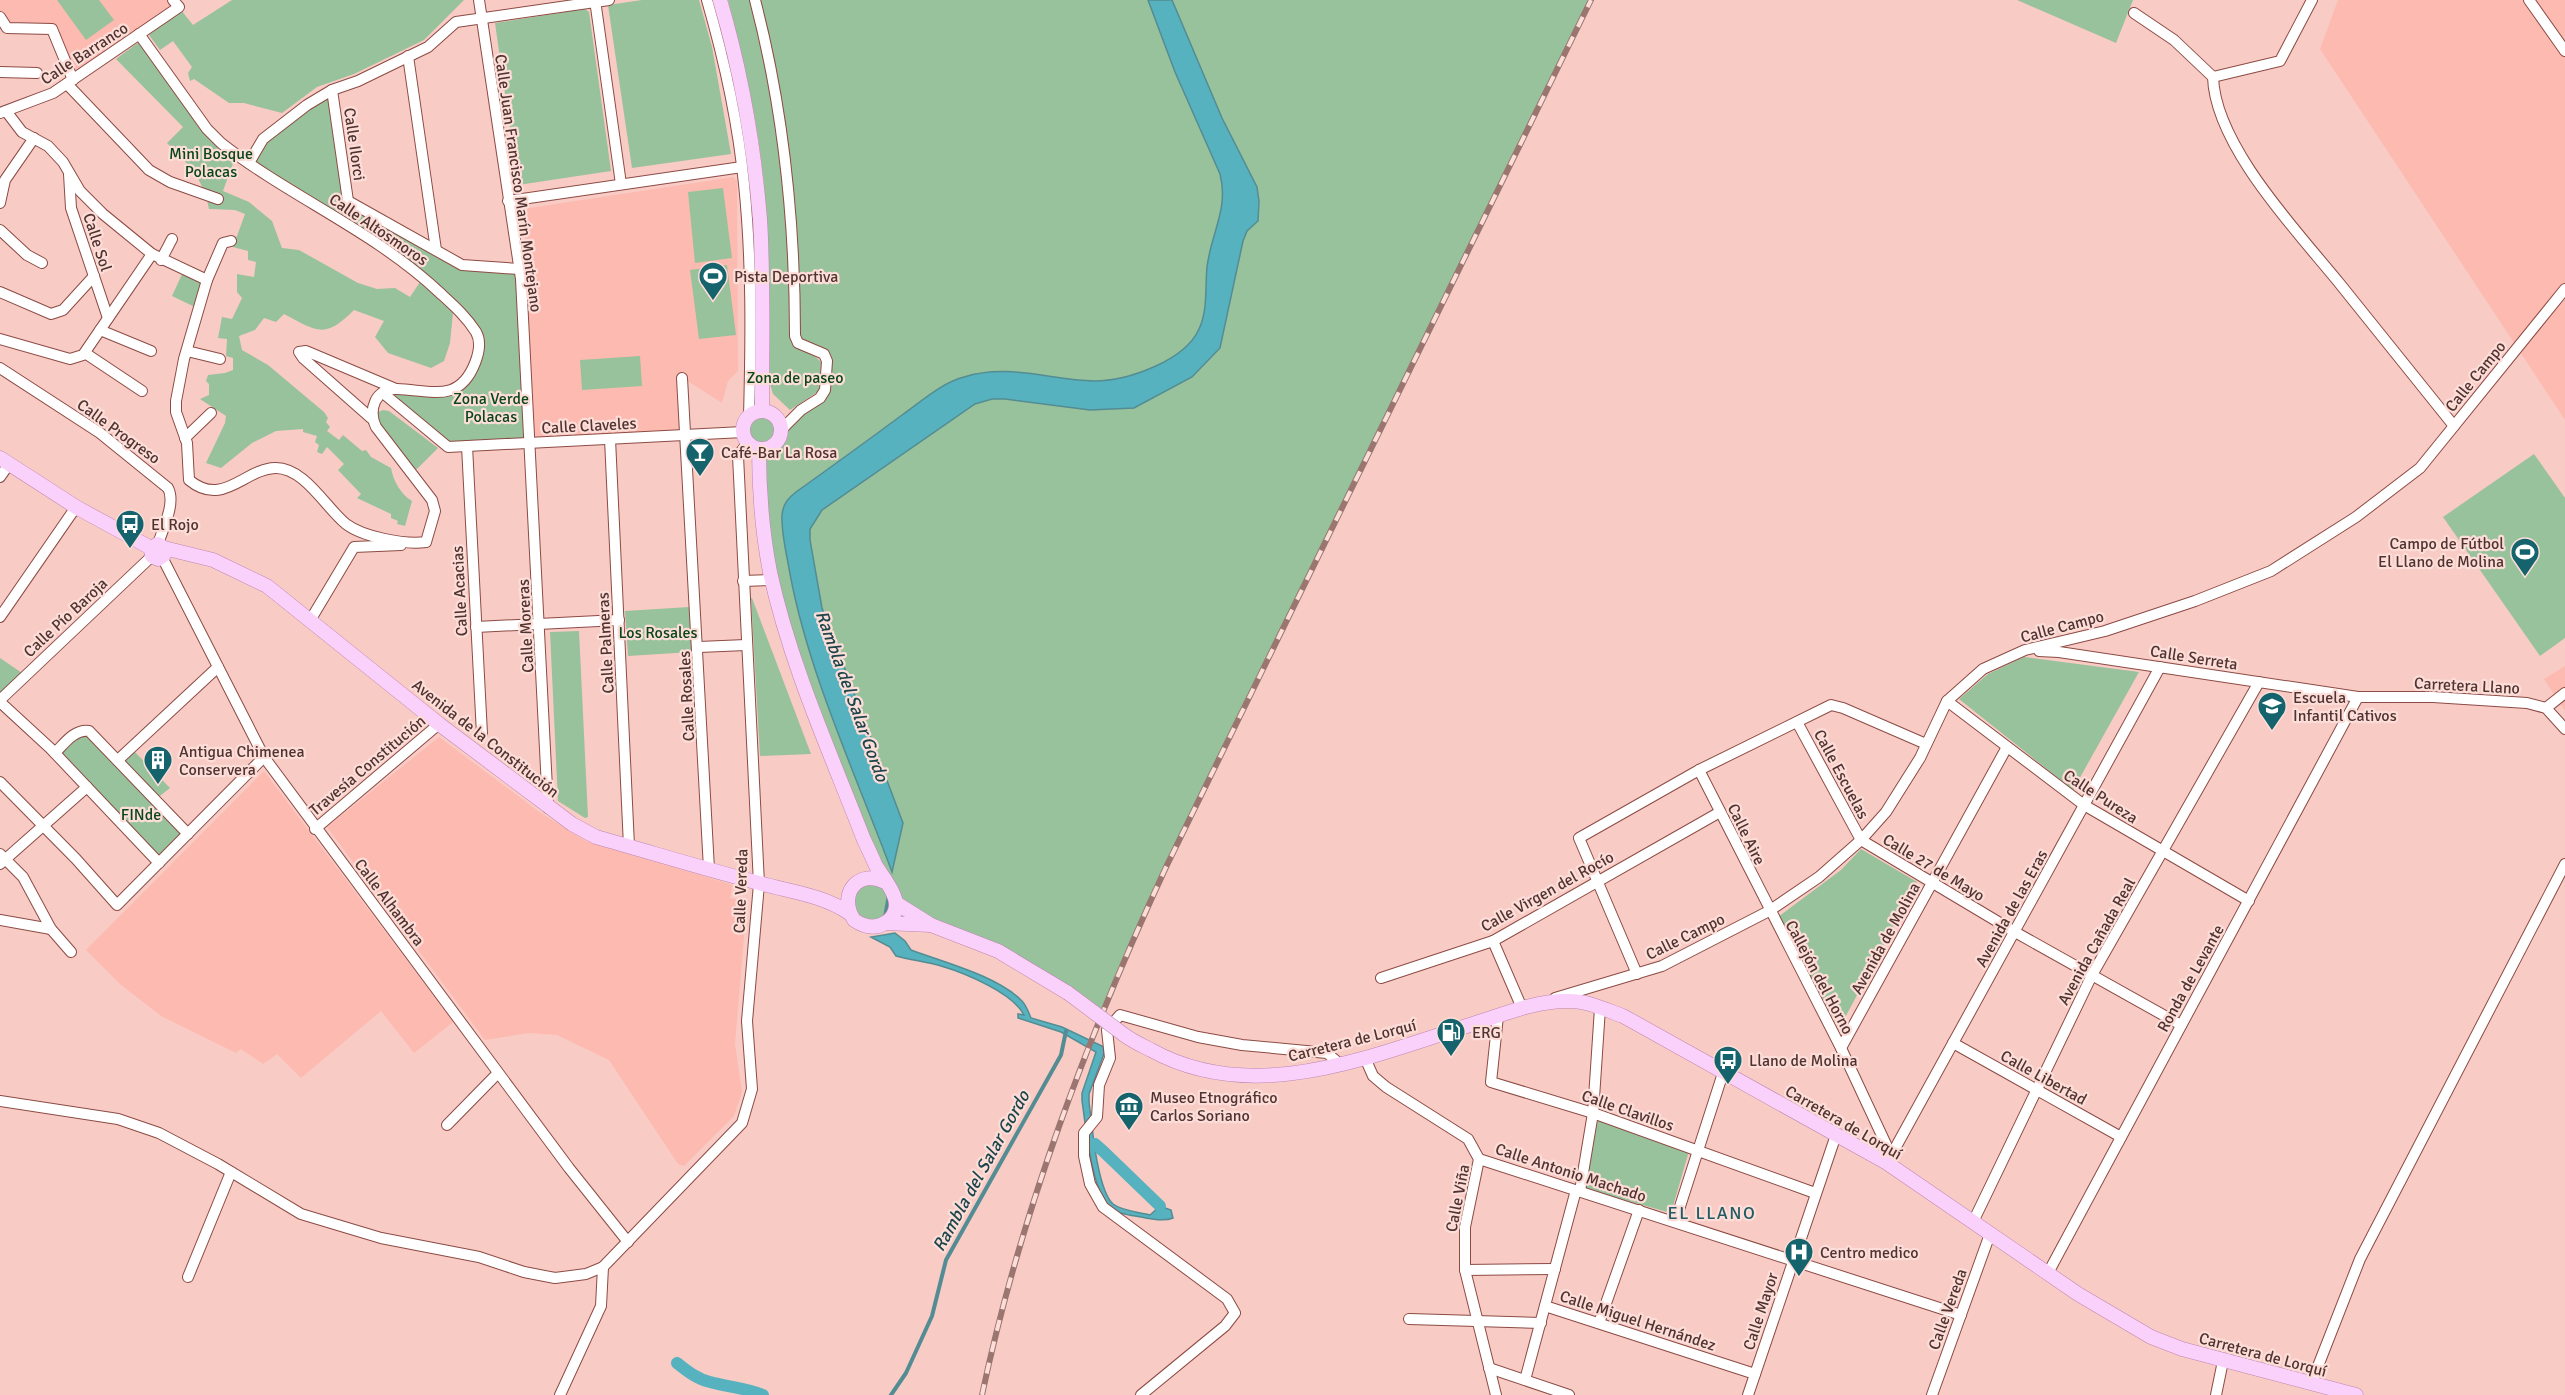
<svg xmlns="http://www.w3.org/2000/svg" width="2565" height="1395" viewBox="0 0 2565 1395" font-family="Signika,sans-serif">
  <rect width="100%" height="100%" fill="#f9cbc5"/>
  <g fill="#fdbab1">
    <path d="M0,0H173L179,7L73,80L52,29L7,28L0,17Z"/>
    <path d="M2338,0H2565V420L2320,49Z"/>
    <path d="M733,177L737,181L738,371L728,381L722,403L683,378L686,435L531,443L520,273L527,277L523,209Z"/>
    <path d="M2565,666V711L2544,679Z"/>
    <path d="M439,737L538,811L586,841L733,885L730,898L747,901L735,1044L742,1092L734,1116L684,1166L678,1164L609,1060L557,1035L529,1033L485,1040L327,827Z"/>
    <path d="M264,771L453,1022L414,1053L381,1011L301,1078L277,1054L263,1064L241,1049L236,1053L161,1016L120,984L86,950Z"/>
  </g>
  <g fill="#98c29b">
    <path d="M57,0H99L114,20L86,40Z"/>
    <path d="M232,0H464L424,40L354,74L317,87L282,113L244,103H229L194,79L190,81L188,73L192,67L173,41L160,50L149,35L181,10L193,25Z"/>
    <path d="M642,0H699L712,47L731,154L632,168L608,5Z"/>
    <path d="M728,0H750C756,20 759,42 764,63C783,153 791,243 790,335C798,353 809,349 821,362L819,391L790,410L773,394L770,384C767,322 771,259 765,197C760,130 745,65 728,0Z"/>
    <path d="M754,0H1591L1224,748L1100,1016L1066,992L897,904L877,866L788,639L768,560L765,449C781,444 775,440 782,429C786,422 813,404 820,398L827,361L798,343L793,224Z"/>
    <path d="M2017,0H2133L2116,43Z"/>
    <path d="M585,9L589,12L611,171L518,185L495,23Z"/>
    <path d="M143,39L207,129L236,155L223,191L249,202L272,221L282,248L299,250L358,283L377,289L395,288L410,297L420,282L453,313L450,343L444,361L431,368L388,353L375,337L384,321L354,310C324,340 317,331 284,314L276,322L264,318L255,330L239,336L242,350L268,365L324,412L328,418L326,422L330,427L327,431L339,440L343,435L362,451L366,450L371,457L391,468C393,480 401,495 412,501L405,526L397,524L398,521L391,518V514L357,498L361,494L338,470L344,464L327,447L322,454L317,452L319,445L315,442L317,436L303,432V429L276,431L252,443L221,468L206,463L225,423L226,416L200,399L209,395V384L206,381L208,375L225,373L233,370V358L226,356L227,339L218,338L222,317L232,319L242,298L237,292V274L254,277L256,262L248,260V251L229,246L237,236L245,214L235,210L209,209C203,178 189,165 167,143L183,127L116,59Z"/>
    <path d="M332,90L346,200L462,265L519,269L531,443L448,447L383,393H430L466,378L478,336L411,266L249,163L256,149Z"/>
    <path d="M723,188L732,258L695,263L688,192Z"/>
    <path d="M727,265L736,335L699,339L690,270Z"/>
    <path d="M184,270L207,280L199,309L172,296Z"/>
    <path d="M640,356L642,386L582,390L580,360Z"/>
    <path d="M383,410L389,411L438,448L416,470L378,423V412Z"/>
    <circle cx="763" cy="430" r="17"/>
    <path d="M2534,454L2565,498V638L2540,656L2443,517Z"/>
    <path d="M751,598H752L811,754L760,756Z"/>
    <path d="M689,607L692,652L628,656L625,611Z"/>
    <path d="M579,631L588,817L585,818L558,801L550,632Z"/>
    <path d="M2024,657L2139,672L2073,790L1959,699L1988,674Z"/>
    <path d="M0,658L25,675L0,700Z"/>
    <path d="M82,730L118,760L131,748L170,788L156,799L188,834L159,863L55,753Z"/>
    <path d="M1861,849L1917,882L1839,1029L1778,917L1841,870Z"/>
    <path d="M878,881L894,903L883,921L862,922L850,898L853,891Z"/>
    <path d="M1598,1119L1689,1151L1671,1213L1585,1189Z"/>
  </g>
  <g fill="#56b2be" stroke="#548c93" stroke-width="1.5">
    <path d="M1148,0H1172L1222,118L1257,187L1259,201L1258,221L1247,231L1243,241L1220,348L1192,377L1134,408L1090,410L1005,399H992L975,404L822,510L810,529V540L822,608L903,823L892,872C856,775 809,675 790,574C787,555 781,534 782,515C783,504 788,498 796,492C831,467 867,441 902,415C921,402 941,383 964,377C1008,363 1050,380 1094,381C1127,381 1185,361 1199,329C1208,310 1205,287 1207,267C1211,233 1229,209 1220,174L1175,72Z"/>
    <path d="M895,933L905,941L911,950C943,962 998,976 1022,1001C1026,1005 1029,1013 1031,1018L1062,1027L1104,1047L1105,1051L1089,1094V1102C1092,1125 1097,1189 1113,1204C1122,1211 1139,1212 1150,1215L1160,1206L1171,1210L1173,1218C1164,1222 1150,1219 1141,1217C1129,1215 1115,1214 1107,1204C1091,1184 1086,1127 1082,1101V1093L1096,1052L1061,1032L1018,1018V1014L1024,1015C1013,993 965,973 941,966C927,962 911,960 896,956L890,947L871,937Z"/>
  </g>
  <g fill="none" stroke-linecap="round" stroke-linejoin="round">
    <g stroke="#548c93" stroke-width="4">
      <path d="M885,917L889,895"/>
      <path d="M891,1395L906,1373L932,1316L946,1260L1061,1055L1066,1031"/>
    </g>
    <g stroke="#56b2be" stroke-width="12">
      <path d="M1092,1144H1095L1103,1151L1160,1206"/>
      <path d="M677,1363C687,1371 697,1379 710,1382C728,1387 746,1388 763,1395"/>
    </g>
    <g stroke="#8c4b44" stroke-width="12">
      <g id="minor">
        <path d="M479,0L521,279L548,808"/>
        <path d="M595,0L621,184"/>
        <path d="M707,0C724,59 738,122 744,184C752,261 751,339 749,417"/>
        <path d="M755,0C784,111 795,222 795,336L798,343L824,354L827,361L825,390L820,398L801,410L782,429"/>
        <path d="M2529,0L2565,51"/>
        <path d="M2134,13L2174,40L2213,77C2215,146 2298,232 2340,284C2378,331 2416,379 2454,426"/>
        <path d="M0,17L7,28L52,29L73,80"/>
        <path d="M139,34L207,129L221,143C290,197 374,231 439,292C452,304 466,316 476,332C481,341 479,353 475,363C459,404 430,390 397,389C375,388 368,410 376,427L432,500L435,511L426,542C405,545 363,537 346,524C326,508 304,467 275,468C244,469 223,508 189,480L187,443L176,412V401L184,359L207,280L223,243L231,241"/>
        <path d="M408,56L436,250"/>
        <path d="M0,72L37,73"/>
        <path d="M2213,77L2280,61L2312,0"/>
        <path d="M67,84L149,170L170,182L218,199"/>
        <path d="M332,90L348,201L462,265L519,269"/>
        <path d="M6,111L22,132L48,146L63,162L80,191L103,214L152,254L207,280"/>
        <path d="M0,113L53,93L179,7L173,0"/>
        <path d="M249,163L263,139L307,105L332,90L358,81L428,47L456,22L609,0"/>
        <path d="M69,174L71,208L108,318"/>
        <path d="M508,201L742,167"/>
        <path d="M0,203L5,180L34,138"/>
        <path d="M0,230L27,255L42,263"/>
        <path d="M161,260L172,239"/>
        <path d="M0,292L51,314L63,310L94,276"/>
        <path d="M100,330L151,351"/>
        <path d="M0,339L70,359L83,355L152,254"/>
        <path d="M187,351L220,359"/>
        <path d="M85,353L142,391"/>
        <path d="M0,368L100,433L168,488C176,503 163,528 158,544"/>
        <path d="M682,378L709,869"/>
        <path d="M383,393L448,447L743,432"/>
        <path d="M371,418L303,358L299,352L306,351L396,389"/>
        <path d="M185,438L211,413"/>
        <path d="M610,439L629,846"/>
        <path d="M467,446L482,734"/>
        <path d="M0,477L9,464"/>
        <path d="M162,557L264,757L569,1168L628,1242"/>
        <path d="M743,581L772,580"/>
        <path d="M0,617L76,507"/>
        <path d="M311,619L354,547L401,545"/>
        <path d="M476,627L619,620"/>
        <path d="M699,647L746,645"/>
        <path d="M2039,651L2059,652L2358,697H2433L2527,703L2546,708L2565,729"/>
        <path d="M0,700L152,556"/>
        <path d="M1947,701L2084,805L2249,901"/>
        <path d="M0,702L50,748L159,863"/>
        <path d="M2546,708L2565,693"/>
        <path d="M1797,722L1861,840L2015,932L2181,1025"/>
        <path d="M55,753C64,744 74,729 89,731L188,834"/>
        <path d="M118,760L218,667"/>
        <path d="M1699,770L1841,1048L1891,1155"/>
        <path d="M0,782L76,859L117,905L264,757"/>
        <path d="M315,829L439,724"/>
        <path d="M0,854L23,877L51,929L71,952"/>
        <path d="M0,864L87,787"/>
        <path d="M0,920L51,929"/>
        <path d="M1493,941L1522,1008"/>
        <path d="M1637,974L1579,838L1699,770L1831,705L1843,708L1926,744"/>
        <path d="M1381,978L1493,941L1720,812"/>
        <path d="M1555,998L1662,966L1769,911L1819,877L1861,840L1886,812L1920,758L1947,701L1983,669L2025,650L2105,631L2195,601L2271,571L2356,517L2420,468L2565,289"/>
        <path d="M1498,1016L1491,1082L1593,1113L1815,1193"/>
        <path d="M1953,1043L2121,1137"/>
        <path d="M1841,1048L2007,747"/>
        <path d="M1365,1058L1373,1076L1386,1087L1468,1139L1479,1159L1465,1227V1270L1496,1395"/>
        <path d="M0,1101L118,1119L159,1133L218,1164L301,1214L381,1238L479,1257L524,1272L555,1278L586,1274L603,1267L742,1123L752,1089L747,1021L759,884L738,456L748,442"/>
        <path d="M447,1125L498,1073"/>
        <path d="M1479,1159L1961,1315"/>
        <path d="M1887,1163L2160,667"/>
        <path d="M1580,1191L1593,1113L1600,1008"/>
        <path d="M1675,1222L1723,1073"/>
        <path d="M1973,1222L2092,975L2259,682"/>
        <path d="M1465,1270L1555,1269"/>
        <path d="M2048,1273L2358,697"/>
        <path d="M188,1277L231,1172"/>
        <path d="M1545,1306L1755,1374"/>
        <path d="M1409,1319L1541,1323"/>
        <path d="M1599,1323L1639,1210"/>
        <path d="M1489,1368L1569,1395"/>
        <path d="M1525,1380L1576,1190"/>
        <path d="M2311,1384L2360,1259L2565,864"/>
        <path d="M560,1395L601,1306L603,1267"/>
        <path d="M1141,1395L1225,1326L1235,1313L1227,1299L1103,1207L1090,1184L1084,1156V1133L1097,1117L1099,1085L1110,1058L1107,1030L1120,1015L1198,1037L1242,1045L1327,1053L1340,1064"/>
        <path d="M1748,1395L1836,1135"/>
        <path d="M1932,1395L1990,1234"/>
        <path d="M2216,1395L2223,1361"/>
      </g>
    </g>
    <g stroke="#bd86b0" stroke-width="15">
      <g id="major">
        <path d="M720,0C741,71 754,145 760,219C764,283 762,347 762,410"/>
        <circle cx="762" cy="430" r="19"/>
        <path d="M759,449C759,490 762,531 770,572C790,664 830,752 864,840C868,848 872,857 876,866C886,882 910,907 885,923C874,930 863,926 854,920C837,894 859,867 887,883"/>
        <path d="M0,458L76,507L151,548"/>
        <path d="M151,548L158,544L164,548L213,560L267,586L439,724L572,824L596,837C650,852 704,869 759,883C791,892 822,895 849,913"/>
        <path d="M151,548L152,556L158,559L164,555V548"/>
        <path d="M896,903L931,925L998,951L1068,993"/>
        <path d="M885,923L931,925"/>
        <path d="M1123,1034C1132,1041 1141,1045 1151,1050C1254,1107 1370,1056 1473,1024C1505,1014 1537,1000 1570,1001C1588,1001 1606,1010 1623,1016L1887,1163L2078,1294L2151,1337L2182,1349L2356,1395"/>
      </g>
    </g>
    <use href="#minor" stroke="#fff" stroke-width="10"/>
    <use href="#major" stroke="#fad1fa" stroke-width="14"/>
    <g stroke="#9b7671" stroke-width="6">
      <path id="rail" d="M982,1395C1021,1211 1088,1036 1167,865L1591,0"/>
    </g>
    <use href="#rail" stroke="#fcddd8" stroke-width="4" stroke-dasharray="11" stroke-linecap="butt"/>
    <g stroke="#bd86b0" stroke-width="15" stroke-linecap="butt">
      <path id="major-bridge" d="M1068,993L1123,1034"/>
    </g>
    <use href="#major-bridge" stroke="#fad1fa" stroke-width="14"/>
  </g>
  <defs>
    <g id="stadium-pin" transform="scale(1.5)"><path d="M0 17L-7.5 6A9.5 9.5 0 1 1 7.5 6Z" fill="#15636c" stroke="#fcddd8"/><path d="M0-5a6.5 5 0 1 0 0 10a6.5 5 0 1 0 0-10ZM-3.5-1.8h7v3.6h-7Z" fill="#fff"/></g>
    <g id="bar-pin" transform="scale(1.5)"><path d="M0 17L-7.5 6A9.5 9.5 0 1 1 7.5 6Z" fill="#15636c" stroke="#fcddd8"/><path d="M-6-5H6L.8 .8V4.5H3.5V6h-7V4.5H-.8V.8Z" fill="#fff"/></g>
    <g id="bus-pin" transform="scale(1.5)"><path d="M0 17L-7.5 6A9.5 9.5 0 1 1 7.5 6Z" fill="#15636c" stroke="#fcddd8"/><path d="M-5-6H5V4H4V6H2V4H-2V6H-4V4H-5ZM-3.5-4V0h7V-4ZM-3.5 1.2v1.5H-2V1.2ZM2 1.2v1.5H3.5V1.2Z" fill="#fff"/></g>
    <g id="school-pin" transform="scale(1.5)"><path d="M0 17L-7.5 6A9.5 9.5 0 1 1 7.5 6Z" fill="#15636c" stroke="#fcddd8"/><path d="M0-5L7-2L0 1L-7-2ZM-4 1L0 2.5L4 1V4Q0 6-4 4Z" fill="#fff"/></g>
    <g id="building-pin" transform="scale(1.5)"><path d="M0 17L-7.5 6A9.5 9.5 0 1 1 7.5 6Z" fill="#15636c" stroke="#fcddd8"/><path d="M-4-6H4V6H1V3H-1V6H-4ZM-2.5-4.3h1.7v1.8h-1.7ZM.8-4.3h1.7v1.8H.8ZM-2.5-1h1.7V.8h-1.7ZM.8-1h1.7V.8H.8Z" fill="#fff"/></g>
    <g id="fuel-pin" transform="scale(1.5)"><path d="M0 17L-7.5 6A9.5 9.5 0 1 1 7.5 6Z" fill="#15636c" stroke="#fcddd8"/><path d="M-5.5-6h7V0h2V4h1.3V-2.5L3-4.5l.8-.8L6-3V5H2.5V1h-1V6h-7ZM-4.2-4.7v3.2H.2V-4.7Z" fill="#fff"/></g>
    <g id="museum-pin" transform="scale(1.5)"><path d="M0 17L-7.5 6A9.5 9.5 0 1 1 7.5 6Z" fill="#15636c" stroke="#fcddd8"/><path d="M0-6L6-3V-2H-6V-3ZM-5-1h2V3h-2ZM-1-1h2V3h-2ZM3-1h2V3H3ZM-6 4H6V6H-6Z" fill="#fff"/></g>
    <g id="hospital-pin" transform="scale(1.5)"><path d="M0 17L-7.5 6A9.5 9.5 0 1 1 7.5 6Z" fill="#15636c" stroke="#fcddd8"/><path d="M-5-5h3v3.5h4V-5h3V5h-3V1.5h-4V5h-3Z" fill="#fff"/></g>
  </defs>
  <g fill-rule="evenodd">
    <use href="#stadium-pin" x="713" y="276"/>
    <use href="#bar-pin" x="700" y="452"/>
    <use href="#bus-pin" x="130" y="524"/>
    <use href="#stadium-pin" x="2525" y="552"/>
    <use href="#school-pin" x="2272" y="706"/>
    <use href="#building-pin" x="158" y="760"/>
    <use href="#fuel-pin" x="1451" y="1032"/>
    <use href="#bus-pin" x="1728" y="1060"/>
    <use href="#museum-pin" x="1129" y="1106"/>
    <use href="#hospital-pin" x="1799" y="1252"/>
  </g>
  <g text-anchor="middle" stroke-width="4.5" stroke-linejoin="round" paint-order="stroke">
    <g font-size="16" fill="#51332f" stroke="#fcddd8">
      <text transform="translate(84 53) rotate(-33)" y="6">Calle Barranco</text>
      <text transform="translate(355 144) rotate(82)" y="6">Calle Ilorci</text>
      <text transform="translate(519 183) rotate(82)" y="6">Calle Juan Francisco Marín Montejano</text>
      <text transform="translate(379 229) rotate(34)" y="6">Calle Altosmoros</text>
      <text transform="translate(98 242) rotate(72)" y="6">Calle Sol</text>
      <text transform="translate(2475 376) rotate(-51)" y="6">Calle Campo</text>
      <text transform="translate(589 425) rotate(-3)" y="6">Calle Claveles</text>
      <text transform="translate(119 431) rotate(36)" y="6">Calle Progreso</text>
      <text transform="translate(459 591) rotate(-93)" y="6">Calle Acacias</text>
      <text transform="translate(65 617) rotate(-43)" y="6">Calle Pío Baroja</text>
      <text transform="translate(525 626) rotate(-93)" y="6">Calle Moreras</text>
      <text transform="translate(2062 626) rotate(-15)" y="6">Calle Campo</text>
      <text transform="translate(605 643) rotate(-93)" y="6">Calle Palmeras</text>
      <text transform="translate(2194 657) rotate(9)" y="6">Calle Serreta</text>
      <text transform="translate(2467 685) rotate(3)" y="6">Carretera Llano</text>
      <text transform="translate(686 696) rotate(-93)" y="6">Calle Rosales</text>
      <text transform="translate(486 738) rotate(38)" y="6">Avenida de la Constitución</text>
      <text transform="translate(367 765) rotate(-40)" y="6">Travesía Constitución</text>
      <text transform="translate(1842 774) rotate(62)" y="6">Calle Escuelas</text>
      <text transform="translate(2101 796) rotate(33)" y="6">Calle Pureza</text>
      <text transform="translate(1747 834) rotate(64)" y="6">Calle Aire</text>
      <text transform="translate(1934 867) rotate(31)" y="6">Calle 27 de Mayo</text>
      <text transform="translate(740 891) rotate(-88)" y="6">Calle Vereda</text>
      <text transform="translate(1547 891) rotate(-29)" y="6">Calle Virgen del Rocío</text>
      <text transform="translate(390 902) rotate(53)" y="6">Calle Alhambra</text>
      <text transform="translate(2011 908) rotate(-61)" y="6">Avenida de las Eras</text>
      <text transform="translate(1685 936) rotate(-26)" y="6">Calle Campo</text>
      <text transform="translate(1885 938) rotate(-61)" y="6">Avenida de Molina</text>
      <text transform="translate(2096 941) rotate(-61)" y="6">Avenida Cañada Real</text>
      <text transform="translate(1820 977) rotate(62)" y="6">Callejón del Horno</text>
      <text transform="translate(2190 978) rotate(-61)" y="6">Ronda de Levante</text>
      <text transform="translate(1352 1040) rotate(-14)" y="6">Carretera de Lorquí</text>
      <text transform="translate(2044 1077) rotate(29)" y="6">Calle Libertad</text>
      <text transform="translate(1628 1110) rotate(19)" y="6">Calle Clavillos</text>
      <text transform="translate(1844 1122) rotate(30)" y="6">Carretera de Lorquí</text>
      <text transform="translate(1571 1172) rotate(18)" y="6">Calle Antonio Machado</text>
      <text transform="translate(1457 1198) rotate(-79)" y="6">Calle Viña</text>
      <text transform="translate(1947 1309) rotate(-70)" y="6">Calle Vereda</text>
      <text transform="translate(1760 1311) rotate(-72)" y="6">Calle Mayor</text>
      <text transform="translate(1638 1320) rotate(18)" y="6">Calle Miguel Hernández</text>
      <text transform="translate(2263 1354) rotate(15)" y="6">Carretera de Lorquí</text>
    </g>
    <g font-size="16" fill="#094619" stroke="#fcddd8">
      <text x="211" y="159">Mini Bosque<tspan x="211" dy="18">Polacas</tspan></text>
      <text x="795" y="383">Zona de paseo</text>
      <text x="491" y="404">Zona Verde<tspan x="491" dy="18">Polacas</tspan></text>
      <text x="658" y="638">Los Rosales</text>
      <text x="141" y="820">FINde</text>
    </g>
    <g font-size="16" fill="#51332f" stroke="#fcddd8" text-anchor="start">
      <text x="734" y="282">Pista Deportiva</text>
      <text x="721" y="458">Café-Bar La Rosa</text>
      <text x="151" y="530">El Rojo</text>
      <text x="2504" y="549" text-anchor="end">Campo de Fútbol<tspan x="2504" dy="18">El Llano de Molina</tspan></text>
      <text x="2293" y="703">Escuela<tspan x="2293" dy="18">Infantil Cativos</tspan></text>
      <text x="179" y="757">Antigua Chimenea<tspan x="179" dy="18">Conservera</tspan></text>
      <text x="1472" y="1038">ERG</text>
      <text x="1749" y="1066">Llano de Molina</text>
      <text x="1150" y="1103">Museo Etnográfico<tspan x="1150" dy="18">Carlos Soriano</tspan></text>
      <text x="1820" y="1258">Centro medico</text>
    </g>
    <g font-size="18" font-style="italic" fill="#1b454b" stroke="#fcddd8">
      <text transform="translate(852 696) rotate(70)" y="6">Rambla del Salar Gordo</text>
      <text transform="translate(981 1171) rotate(-61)" y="6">Rambla del Salar Gordo</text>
    </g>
    <g font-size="18" letter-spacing="1.5" fill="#225b63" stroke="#fcddd8">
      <text x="1712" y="1219">EL LLANO</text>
    </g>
  </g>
</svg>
